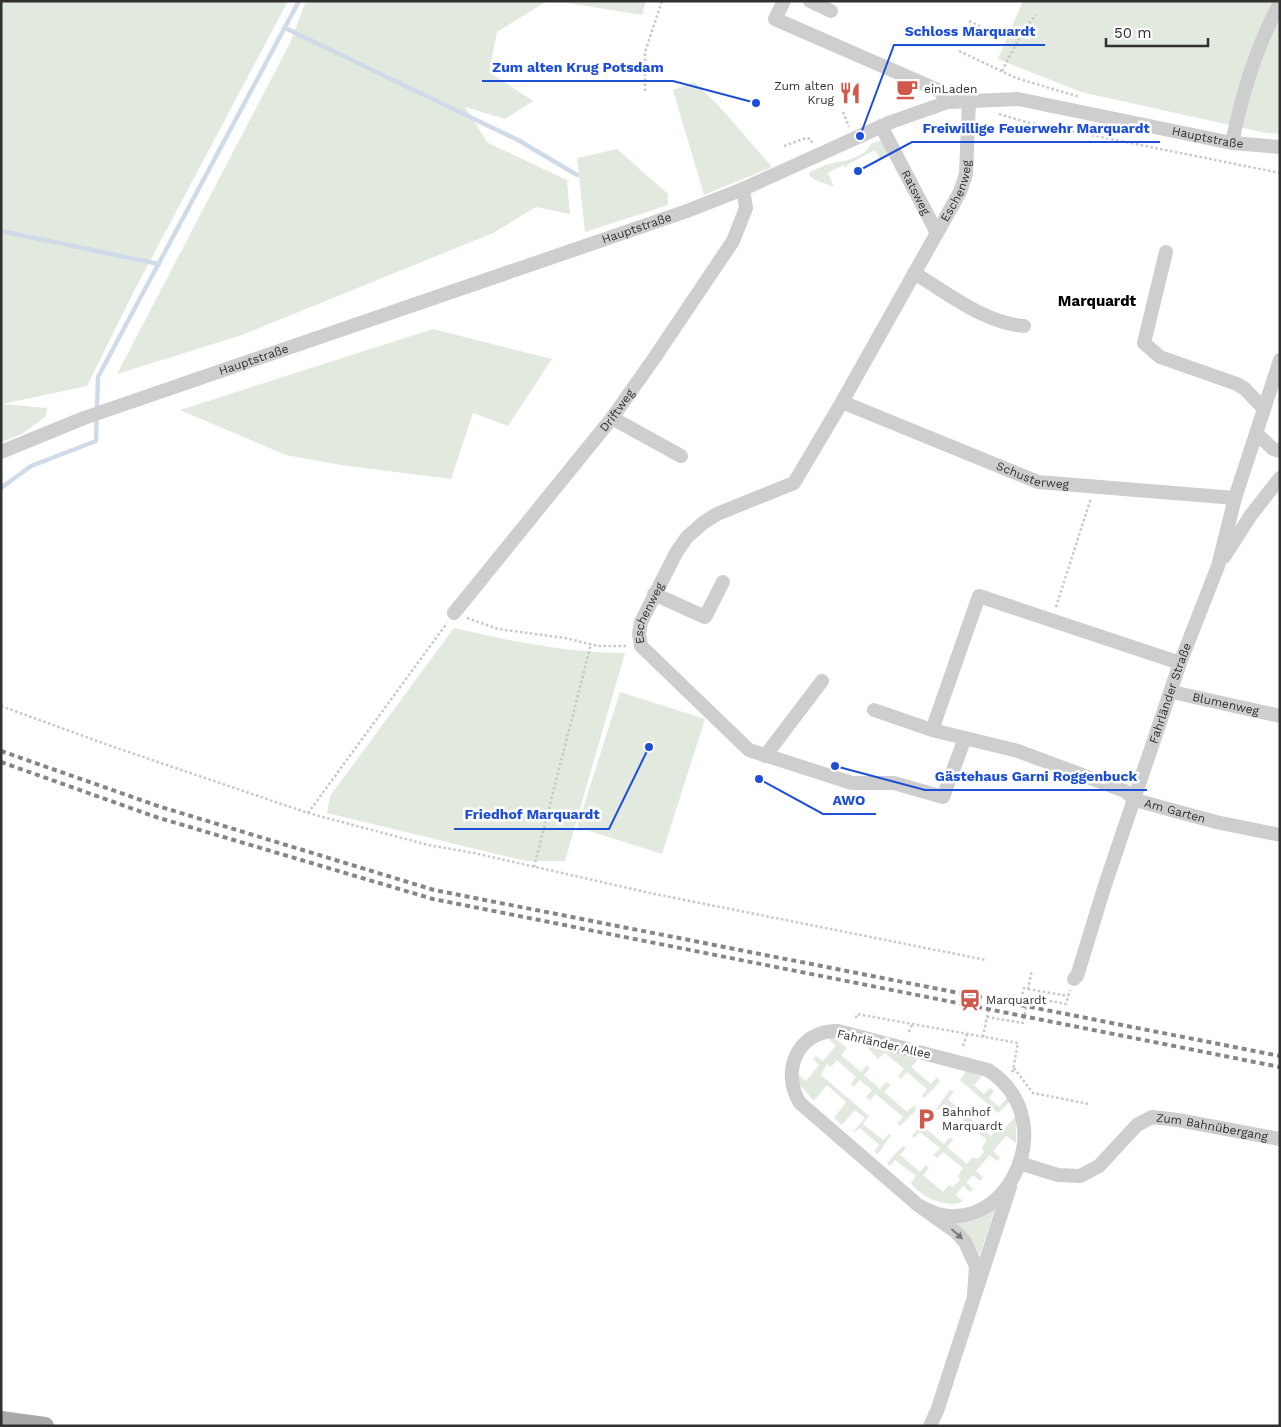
<svg xmlns="http://www.w3.org/2000/svg" width="1281" height="1427" viewBox="0 0 1281 1427" font-family="'Work Sans',sans-serif">
  <rect width="100%" height="100%" fill="#fff"/>
  <g fill="#e2e9de">
    <path d="M1,1H288L133,293L87,386L2,404L47,408L46,416L22,434L1,442Z"/>
    <path d="M306,1H547L497,32L489,72L533,101L505,119L465,107L488,143L567,180L570,214L536,207L493,233L242,335L117,374L290,43Z"/>
    <path d="M556,1H646L642,15Z"/>
    <path d="M1023,1H1280V134L1266,133L1081,92L998,59Z"/>
    <path d="M694,82L719,106L772,167L704,195L673,90Z"/>
    <path d="M882,140L889,153L880,158L875,150L847,165L846,168L843,165L828,173L834,187L813,179L809,175L810,172C815,170 823,165 829,164C841,162 865,158 871,144Z"/>
    <path d="M617,149L668,194V205L585,232L577,158Z"/>
    <path d="M433,329L552,359L508,426L473,413L451,479L341,465L286,455L180,410Z"/>
    <path d="M454,628C510,641 568,653 625,653L565,861H526L327,813L330,796Z"/>
    <path d="M620,692L705,719L662,854L577,827Z"/>
    <path d="M831,1035L847,1048L841,1055L861,1072L867,1065L870,1068L864,1075L880,1089L886,1082L890,1085L884,1092L907,1112L913,1106L916,1107V1110L900,1126L897,1124L903,1117L876,1094L870,1100L866,1097L872,1090L860,1080L854,1087L851,1084L856,1077L837,1060L831,1067L827,1064L821,1075L869,1116L863,1124L883,1140L889,1134L891,1135L878,1154L874,1152L879,1145L860,1128L852,1133L865,1118L855,1110L842,1125L834,1118L846,1102L827,1085L814,1101L798,1083L799,1075L806,1081L819,1065L813,1059L816,1056L823,1061L836,1046L826,1036Z"/>
    <path d="M864,1044L912,1056L917,1061L911,1067L931,1084L937,1077L940,1082L924,1098L922,1096L927,1089L907,1072L901,1079L898,1076L904,1069L885,1053L878,1059Z"/>
    <path d="M966,1071L982,1076L974,1085L984,1094L990,1088L994,1091L989,1098L999,1107L1007,1098L1011,1101L998,1113L960,1080Z"/>
    <path d="M950,1090L954,1092L948,1099L967,1116L974,1109L977,1111L971,1119L991,1136L997,1129L1002,1131L1016,1116V1143L1006,1136L993,1151L1000,1158L997,1161L990,1155L976,1171L983,1177L980,1181L973,1175L966,1182L973,1189L970,1192L963,1186L956,1195L963,1201C948,1210 919,1196 911,1183L916,1176L895,1160L890,1166L887,1163L903,1146L906,1148L900,1155L920,1172L926,1165L929,1168L923,1175L943,1192L949,1185L953,1187L960,1180L958,1176L963,1168L943,1152L937,1158L934,1155L940,1148L920,1132L914,1138L912,1136L926,1118L930,1120L924,1127L944,1144L950,1137L953,1140L947,1147L967,1164L973,1157L978,1159L984,1152L982,1147L987,1140L968,1124L962,1130L958,1127L964,1120L944,1104L938,1110L936,1109Z"/>
    <path d="M996,1206L980,1254H979L970,1238L951,1219Z"/>
  </g>
  <g fill="none" stroke-linecap="round" stroke-linejoin="round">
    <g stroke="#d0dbe9" stroke-width="4.5">
      <path d="M285,28L518,140L577,175"/>
      <path d="M1,231L159,264"/>
      <path d="M1,488L31,466L96,441L98,377L299,1"/>
    </g>
    <g stroke="#c8c8c8" stroke-width="2.5" stroke-dasharray="2.5 2.5" stroke-linecap="butt">
      <path d="M969,21L998,35"/>
      <path d="M959,51L1016,78L1080,97"/>
      <path d="M1002,71L1024,29L1036,15"/>
      <path d="M645,91V52L662,1"/>
      <path d="M843,112L849,127"/>
      <path d="M999,114L1026,122L1280,173"/>
      <path d="M784,146L806,138L811,139L812,143"/>
      <path d="M1056,607L1091,498"/>
      <path d="M467,618L498,629L565,638L598,646H628"/>
      <path d="M1,706L108,745L308,813L428,845L474,853L650,893L986,960"/>
      <path d="M308,813L447,623"/>
      <path d="M534,867L591,644"/>
      <path d="M1028,989L1068,996"/>
      <path d="M1021,999L1024,988L1028,989L1032,970"/>
      <path d="M987,1017L1023,1023L1028,997L1066,1004L1070,990"/>
      <path d="M856,1018L857,1014L1018,1043L1012,1075"/>
      <path d="M909,1032L912,1024"/>
      <path d="M983,1037L988,1011"/>
      <path d="M963,1046L967,1034"/>
      <path d="M1014,1068L1033,1093L1089,1104"/>
    </g>
    <g stroke="#cecece" stroke-width="14">
      <path d="M784,1L775,19L940,91L948,102"/>
      <path d="M810,1L831,11"/>
      <path id="s1" d="M881,126L937,233"/>
      <path d="M1232,143C1242,94 1256,47 1280,3"/>
      <path d="M1166,252L1144,343L1160,357L1237,384L1245,389L1264,409"/>
      <path d="M914,273C948,293 984,323 1024,326"/>
      <path id="s2" d="M842,402L1038,482L1235,498"/>
      <path d="M612,418L681,456"/>
      <path d="M1256,433L1273,449L1280,451"/>
      <path id="s3" d="M1,452L84,418L687,211L743,189L891,122L948,102L1018,99L1232,143L1280,147"/>
      <path d="M1224,557L1251,515L1280,478"/>
      <path d="M654,594L705,617L723,582"/>
      <path id="s4" d="M454,613L612,418L655,357L733,241L746,208L743,189"/>
      <path id="s5" d="M1172,692L1280,716"/>
      <path id="s6" d="M874,710L932,730L1018,751L1125,791L1135,800L1216,822L1280,835"/>
      <path d="M932,730L979,596L1180,663"/>
      <path id="s7" d="M965,738L943,797L894,783H852L749,750L641,646L639,634L641,622L676,553L687,537L703,523L717,514L794,483L842,402L960,192L966,174L969,100"/>
      <path d="M765,756L822,681"/>
      <path id="s8" d="M1074,979L1077,976L1105,885L1180,663L1218,566L1235,498L1280,360"/>
      <path id="s9" d="M1019,1163L1058,1175L1080,1176L1099,1166L1137,1125L1152,1117L1178,1120L1280,1139"/>
      <path d="M918,1205C998,1255 1070,1123 988,1070L838,1031C798,1030 780,1071 800,1103L918,1205L956,1232L965,1242L976,1266L974,1295"/>
      <path d="M930,1426L937,1411L1010,1187"/>
    </g>
    <path stroke="#a9a9a9" stroke-width="18" d="M1,1420L45,1426"/>
    <g stroke="#868686" stroke-width="4" stroke-dasharray="5 4" stroke-linecap="butt">
      <path d="M1,751L158,806L434,890L1280,1056"/>
      <path d="M1,762L156,817L433,899L1280,1067"/>
    </g>
  </g>
  <defs><path id="oneway-solid" d="M-6-.8H1V-3.2L6.5 0L1 3.2V.8H-6Z" transform="scale(1.25)"/></defs>
  <use fill="#787878" href="#oneway-solid" transform="translate(957 1234) rotate(42)"/>
  <defs>
    <g id="cafe-bare" transform="scale(1.725)"><path d="M-5.5-4.5H6V0H3Q3 3.5 0 3.5H-2.5Q-5.5 3.5-5.5 0ZM3-3.2v2h1.7v-2ZM-6 4.5H4V6H-6Z" fill="#d0594b" stroke="#fff" stroke-width="2.5" paint-order="stroke"/></g>
    <g id="restaurant-bare" transform="scale(1.725)"><path d="M-5-6h1v4h1v-4h1v4h1v-4h1v5L-1.5 .5V6h-2V.5L-5-1ZM5-6V6H3V1.5H1.5Q1.5-4 5-6Z" fill="#d0594b" stroke="#fff" stroke-width="2.5" paint-order="stroke"/></g>
    <g id="station-bare" transform="scale(1.725)"><path d="M-3-6H3Q5-6 5-4V2Q5 4 3 4L4.5 6H3L1.5 4h-3L-3 6H-4.5L-3 4Q-5 4-5 2V-4Q-5-6-3-6ZM-3.5-4v3h7v-3ZM-3.5 1v1.5H-2V1ZM2 1v1.5H3.5V1Z" fill="#d0594b" stroke="#fff" stroke-width="2.5" paint-order="stroke"/></g>
    <g id="parking-bare" transform="scale(1.725)"><path d="M-3.5-5.5H1a3.5 3.5 0 0 1 0 7H-1V5.5H-3.5ZM-1-3.4V-.6H.8a1.4 1.4 0 0 0 0-2.8Z" fill="#d0594b" stroke="#fff" stroke-width="2.5" paint-order="stroke"/></g>
  </defs>
  <g fill-rule="evenodd">
    <use href="#cafe-bare" x="907" y="89"/>
    <use href="#restaurant-bare" x="850" y="93"/>
    <use href="#station-bare" x="970" y="1000"/>
    <use href="#parking-bare" x="926" y="1119"/>
  </g>
  <g text-anchor="middle" stroke-width="5" stroke-linejoin="round" paint-order="stroke">
    <g font-size="12" fill="#313131" stroke="#fff" text-anchor="start">
      <text x="834" y="90" text-anchor="end">Zum alten<tspan x="834" dy="14">Krug</tspan></text>
      <text x="924" y="93">einLaden</text>
      <text x="986" y="1004">Marquardt</text>
      <text x="942" y="1116">Bahnhof<tspan x="942" dy="14">Marquardt</tspan></text>
    </g>
    <g font-size="12" fill="#313131" stroke="#fff">
      <text dy="4" stroke="none"><textPath href="#s3" startOffset="1274">Hauptstraße</textPath></text>
      <text dy="4" stroke="none"><textPath href="#s7" startOffset="991">Eschenweg</textPath></text>
      <text dy="4" stroke="none"><textPath href="#s1" startOffset="75">Ratsweg</textPath></text>
      <text dy="4" stroke="none"><textPath href="#s3" startOffset="674">Hauptstraße</textPath></text>
      <text dy="4" stroke="none"><textPath href="#s3" startOffset="269">Hauptstraße</textPath></text>
      <text dy="4" stroke="none"><textPath href="#s4" startOffset="260">Driftweg</textPath></text>
      <text dy="4" stroke="none"><textPath href="#s2" startOffset="205">Schusterweg</textPath></text>
      <text dy="4" stroke="none"><textPath href="#s7" startOffset="449">Eschenweg</textPath></text>
      <text dy="4" stroke="none"><textPath href="#s8" startOffset="302">Fahrländer Straße</textPath></text>
      <text dy="4" stroke="none"><textPath href="#s5" startOffset="55">Blumenweg</textPath></text>
      <text dy="4" stroke="none"><textPath href="#s6" startOffset="319">Am Garten</textPath></text>
      <text transform="translate(884 1044) rotate(13)" y="4">Fahrländer Allee</text>
      <text dy="4" stroke="none"><textPath href="#s9" startOffset="218">Zum Bahnübergang</textPath></text>
    </g>
    <g font-size="15" font-weight="bold" fill="#000" stroke="#fff">
      <text x="1097" y="306">Marquardt</text>
    </g>
  </g>
  <path fill="none" stroke="#1d4ed8" stroke-width="2" d="M860 136L894 45H1045M756 103L673 81H482M858 171L912 142H1160M835 766L925 790H1147M759 779L823 814H876M649 747L609 829H454"/>
  <g fill="#1d4ed8" stroke="#fff" stroke-width="2">
    <circle cx="860" cy="136" r="5"/>
    <circle cx="756" cy="103" r="5"/>
    <circle cx="858" cy="171" r="5"/>
    <circle cx="835" cy="766" r="5"/>
    <circle cx="759" cy="779" r="5"/>
    <circle cx="649" cy="747" r="5"/>
  </g>
  <g font-size="14" text-anchor="middle" font-weight="bold" fill="#1d4ed8" stroke="#fff" stroke-width="5" stroke-linejoin="round" paint-order="stroke">
    <text x="970" y="36">Schloss Marquardt</text>
    <text x="578" y="72">Zum alten Krug Potsdam</text>
    <text x="1036" y="133">Freiwillige Feuerwehr Marquardt</text>
    <text x="1036" y="781">Gästehaus Garni Roggenbuck</text>
    <text x="849" y="805">AWO</text>
    <text x="532" y="819">Friedhof Marquardt</text>
  </g>
  <rect width="1281" height="1427" fill="none" stroke="#313131" stroke-width="5"/>
  <path d="M1106 38v8h102v-8" fill="none" stroke="#313131" stroke-width="2.5"/>
  <text x="1114" y="38" font-size="15" fill="#313131" stroke="#ffffff" stroke-width="4" paint-order="stroke">50 m</text>
</svg>
